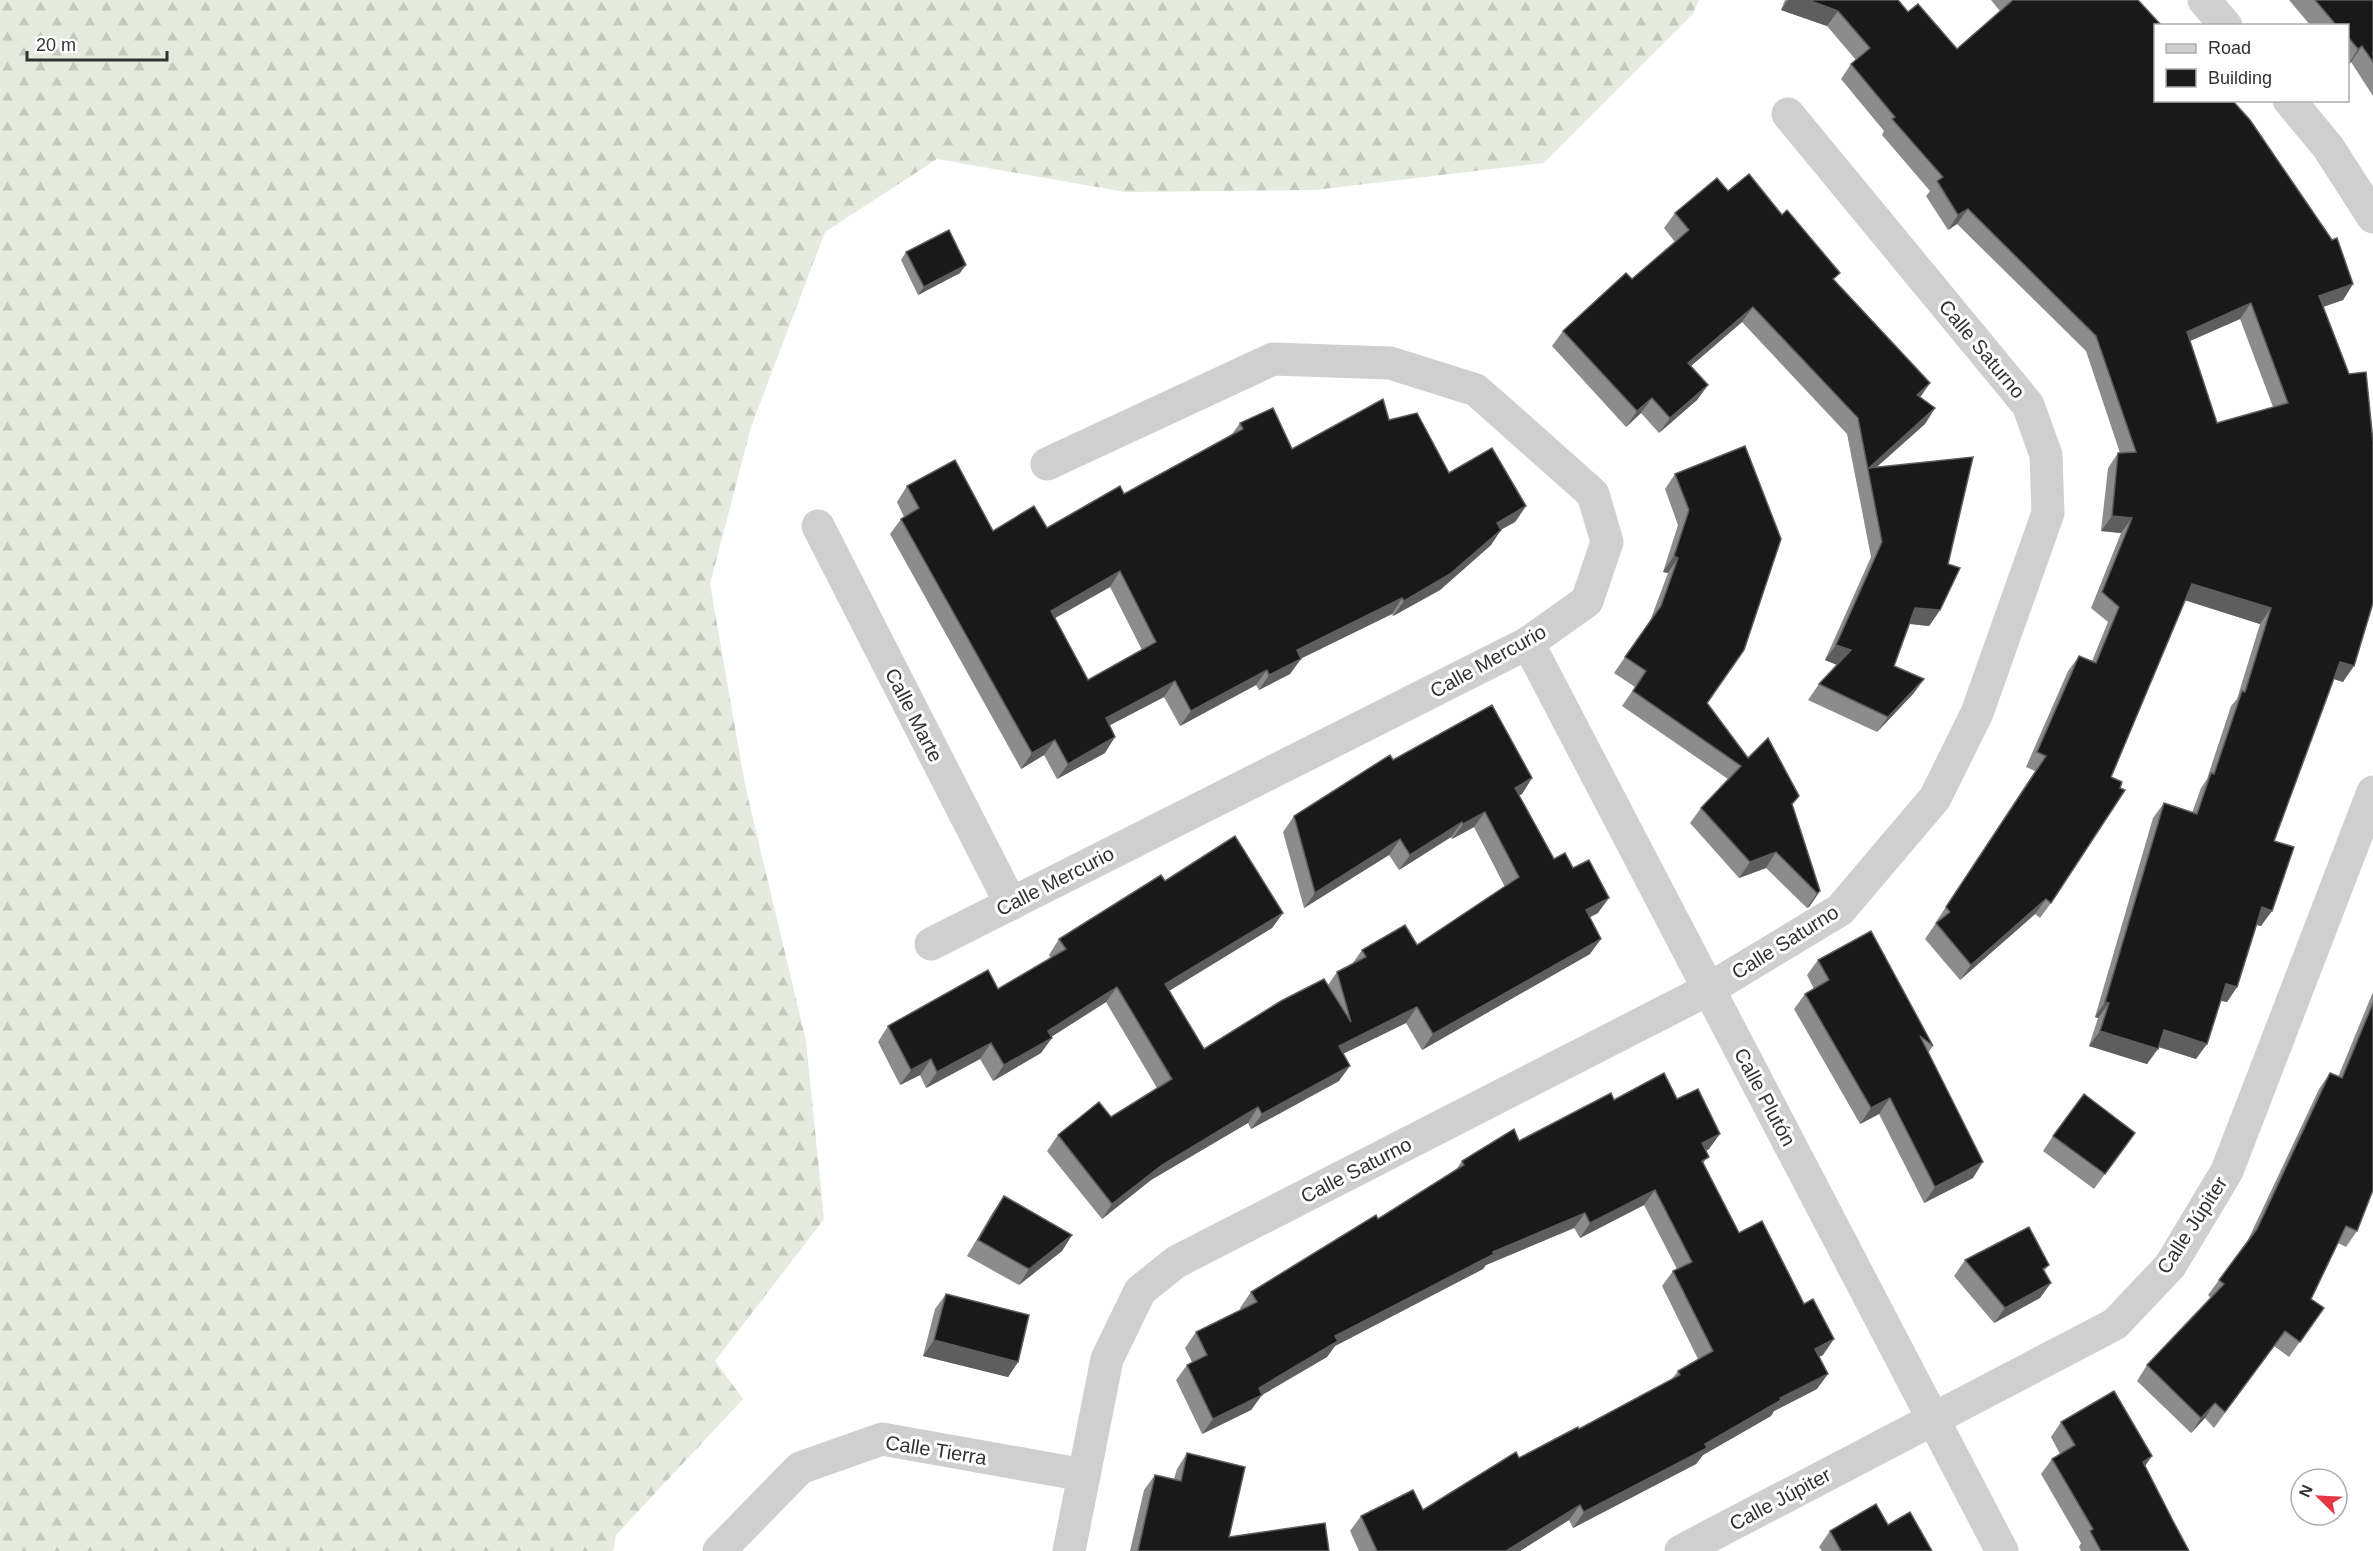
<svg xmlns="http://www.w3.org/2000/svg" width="2373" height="1551" viewBox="0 0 2373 1551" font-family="Arial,sans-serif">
  <defs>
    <pattern id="forest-firs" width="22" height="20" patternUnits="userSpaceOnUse" patternTransform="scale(1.5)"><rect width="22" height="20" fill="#e5ebde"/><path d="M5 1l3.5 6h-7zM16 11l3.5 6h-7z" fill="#c5cabf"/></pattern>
  </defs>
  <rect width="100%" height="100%" fill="#fff"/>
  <path fill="url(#forest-firs)" d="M0,0H1699L1692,15L1544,163L1315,190L1125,192L937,159L825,232L751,427L710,584L745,785L806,1041L824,1219L715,1361L743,1399L616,1535L613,1551H0Z"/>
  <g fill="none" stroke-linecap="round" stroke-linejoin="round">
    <g stroke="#cfcfcf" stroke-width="33">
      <path d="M2204,0L2226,26"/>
      <path d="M2289,100L2328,147L2373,217"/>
      <path d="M818,526L1011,904"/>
      <path d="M1528,643L2002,1551"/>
      <path d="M931,944L1528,643L1587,601L1607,542L1593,494L1476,390L1390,363L1273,359L1047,464"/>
      <path d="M719,1551L800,1468L882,1439L1084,1475"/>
      <path d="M1069,1551L1107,1359L1140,1291L1176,1262L1709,989L1840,910L1935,798L1977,713L2048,513L2046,455L2028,405L1788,114"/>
      <path d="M1681,1551L2115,1324L2170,1266L2227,1171L2373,792"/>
    </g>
  </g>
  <g fill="#8c8c8c" fill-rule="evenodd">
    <path d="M1785,0H1898L1908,12L1957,49L2000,11L1991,0H2138L2353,284L2343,300L2323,307L2343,682L2333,679L2274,841L2261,926L2256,925L2237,987L2227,1002L2221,1001L2196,1059L2158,1047L2147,1064L2089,1046L2098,1018L2095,1017L2153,818L2164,803L2192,813L2201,788L2207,779L2231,706L2237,699L2260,624L2185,600L2051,903L2040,918L2035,914L1960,980L1925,939L1936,923V922L2035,771L2026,767L2068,671L2079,656L2092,661L2108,622L2091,608L2121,533L2101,531L2108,468L2118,453H2120L2086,351L1957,224L1948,230L1926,196L1930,191L1882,135L1884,131L1841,79L1851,64L1856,60L1827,26L1781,10ZM2240,319L2273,407L2217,423L2190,341Z"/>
    <path d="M2289,0H2373V96L2351,62L2348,65V26H2311Z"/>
    <path d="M1728,191L1834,281L1920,397L1935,408L1925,424L1876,467L1948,564L1940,610L1929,626L1909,624L1894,666L1924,679L1913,694L1877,732L1808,700L1819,684L1837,665L1825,660L1871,557L1847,434L1742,322L1691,366L1708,385L1697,400L1659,433L1641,413L1626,427L1552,346L1563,331L1632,279L1675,242L1664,228L1675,213Z"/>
    <path d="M906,252L960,273L918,295L901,260Z"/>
    <path d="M1389,420L1449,473L1526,506L1515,522L1501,529L1491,545L1440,590L1393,616L1392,614L1301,658L1290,674L1259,690L1256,685L1180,726L1164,697L1110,725L1105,753L1057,779L1044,755L1021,769L890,534L901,519L904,517L897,502L907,486L993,531L1047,528L1124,494L1232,434L1240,423L1292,449ZM1110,587L1142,650L1088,680L1055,618Z"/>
    <path d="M1745,446L1707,703L1748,758L1792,806L1820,891L1809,907L1807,908L1766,868L1739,878L1690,823L1701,808L1728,779L1622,706L1635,687L1614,673L1650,621L1668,573L1663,572L1678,525L1665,489L1675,474Z"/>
    <path d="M1393,760L1532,778L1522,794L1519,795L1554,859L1598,913L1590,917V954L1422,1050L1406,1023L1343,1054L1339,1081L1251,1129L1248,1123L1151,1180L1102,1219L1047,1151L1058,1135L1111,1117L1157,1088L1106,1002L1051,1037L1041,1053L993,1081L980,1059L926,1088L920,1075L900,1085L878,1042L888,1026L998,989L1051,958L1049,955L1059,939L1165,881L1283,913L1272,928L1169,991L1204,1049L1328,985L1337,972L1352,964L1362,950L1417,945L1505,887L1474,827L1452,839L1451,837L1399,870L1389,855L1304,908L1283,832L1294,816Z"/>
    <path d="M1818,960L1933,1046L1928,1053L1973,1178L1924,1203L1879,1114L1860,1124L1794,1009L1805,994L1814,989L1807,975Z"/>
    <path d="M2373,992V1190L2357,1231L2346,1247L2338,1243L2311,1299L2324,1308L2289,1357L2274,1346L2214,1428L2205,1418L2191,1433L2137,1381L2147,1365L2211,1298L2208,1295L2247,1242L2319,1089L2330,1073L2338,1077Z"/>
    <path d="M1677,1099L1709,1149L1706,1151L1704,1164L1739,1233L1823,1355L1819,1357L1817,1389L1774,1411L1771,1416L1703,1455L1696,1464L1573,1528L1569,1520L1520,1551H1359L1350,1531L1361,1516L1423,1510L1519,1458L1579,1429L1672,1379L1678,1371L1698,1359L1662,1286L1673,1271L1677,1269L1644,1205L1580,1238L1574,1228L1486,1265L1483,1269L1335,1346L1327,1357L1262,1395L1251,1410L1202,1434L1176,1380L1187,1365L1192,1362L1185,1348L1196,1332L1241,1310L1240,1308L1251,1292L1378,1219L1455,1171L1462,1161L1519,1141L1614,1100Z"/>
    <path d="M2053,1136L2124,1148L2094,1189L2043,1151Z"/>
    <path d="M1004,1196L1072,1235L1062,1251L1019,1285L967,1256L993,1212Z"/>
    <path d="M1965,1260L2049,1265L2044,1271L2040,1298L1994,1323L1954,1276Z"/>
    <path d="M946,1294L1018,1362L1008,1377L923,1356L935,1309Z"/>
    <path d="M2061,1422L2145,1466L2189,1551H2081L2079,1547L2081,1543L2041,1474L2052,1459L2060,1454L2051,1437Z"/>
    <path d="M1187,1453L1229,1537L1329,1551H1130L1144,1490L1155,1475L1174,1479L1177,1469Z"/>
    <path d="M1888,1525L1932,1551H1822L1819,1547L1830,1531Z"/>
  </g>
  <g fill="#5e5e5e">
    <path d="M1788,0H1808L1838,11L1827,26L1781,10Z"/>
    <path d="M2362,46L2351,62L2348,65L2358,49Z"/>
    <path d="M1968,209L1957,224L1948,230L1958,215Z"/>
    <path d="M966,265L960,273L918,295L924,287Z"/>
    <path d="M2353,284L2343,300L2308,312L2319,296Z"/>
    <path d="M2251,303L2240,319L2176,347L2187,332Z"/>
    <path d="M1753,307L1742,322L1677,378L1688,363Z"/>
    <path d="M1930,383L1919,399L1917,395Z"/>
    <path d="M1708,385L1697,400L1659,433L1670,418Z"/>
    <path d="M1652,398L1641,413L1626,427L1637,411Z"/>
    <path d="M1935,408L1925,424L1869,474V468Z"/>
    <path d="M1526,506L1515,522L1486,538L1497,523Z"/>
    <path d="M2112,516L2132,518L2121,533L2101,531Z"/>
    <path d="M1501,530L1491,545L1440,590L1393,616L1404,601Z"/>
    <path d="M1674,556L1678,558L1668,573L1663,572Z"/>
    <path d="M1120,571L1110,587L1041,626L1051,611Z"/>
    <path d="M2192,584L2271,608L2260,624L2181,599Z"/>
    <path d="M1402,598L1392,614L1286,666L1297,650Z"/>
    <path d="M1915,608L1940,610L1929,626L1904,623Z"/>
    <path d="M1836,645L1851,650L1840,666L1825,660Z"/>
    <path d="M1301,659L1290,674L1259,690L1269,675Z"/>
    <path d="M2340,662L2354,666L2343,682L2329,677Z"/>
    <path d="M1267,670L1256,685L1180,726L1191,711Z"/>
    <path d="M1924,679L1913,694L1877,732L1888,717Z"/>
    <path d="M1175,681L1164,697L1095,733L1106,718Z"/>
    <path d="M1115,737L1105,753L1057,779L1068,764Z"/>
    <path d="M1055,740L1044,755L1021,769L1032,753Z"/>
    <path d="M1532,778L1522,794L1504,804L1515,788Z"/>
    <path d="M1485,812L1474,827L1452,839L1463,824Z"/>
    <path d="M1462,822L1451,837L1399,870L1410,855Z"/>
    <path d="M1400,839L1389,855L1304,908L1315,893Z"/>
    <path d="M1776,852L1766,868L1739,878L1750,862Z"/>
    <path d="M1820,891L1809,907L1807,908L1817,893Z"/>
    <path d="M1609,898L1598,913L1575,925L1586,910Z"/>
    <path d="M2046,899L2035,914L1960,980L1971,965Z"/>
    <path d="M2262,907L2272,911L2261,926L2251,923Z"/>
    <path d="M1283,913L1272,928L1154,1000L1165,984Z"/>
    <path d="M1601,939L1590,954L1422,1050L1433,1034Z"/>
    <path d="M2226,984L2237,987L2227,1002L2216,999Z"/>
    <path d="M1117,987L1106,1002L1037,1046L1048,1031Z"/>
    <path d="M2105,1002L2109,1003L2098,1018L2095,1017Z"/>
    <path d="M1417,1007L1406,1023L1328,1061L1339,1046Z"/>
    <path d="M2164,1030L2207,1044L2196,1059L2153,1045Z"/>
    <path d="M2100,1031L2158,1049L2147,1064L2089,1046Z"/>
    <path d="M1052,1038L1041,1053L993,1081L1004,1065Z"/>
    <path d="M991,1043L980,1059L926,1088L937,1072Z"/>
    <path d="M931,1059L920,1075L900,1085L911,1070Z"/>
    <path d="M1350,1066L1339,1081L1251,1129L1262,1114Z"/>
    <path d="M1890,1098L1879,1114L1860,1124L1871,1108Z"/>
    <path d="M1258,1107L1248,1123L1151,1180L1102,1219L1112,1204L1162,1165Z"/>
    <path d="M1720,1134L1709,1149L1691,1158L1702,1143Z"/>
    <path d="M1983,1162L1973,1178L1924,1203L1935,1187Z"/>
    <path d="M1655,1190L1644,1205L1580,1238L1590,1223Z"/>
    <path d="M1585,1213L1574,1228L1486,1265L1483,1269L1335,1346L1327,1357L1262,1395L1251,1410L1202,1434L1213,1419L1335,1336L1493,1252Z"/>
    <path d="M1072,1235L1062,1251L1019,1285L1029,1269Z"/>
    <path d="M2051,1283L2040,1298L1994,1323L2005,1308Z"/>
    <path d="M1834,1339L1823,1355L1805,1364L1815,1349Z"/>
    <path d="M934,1340L1018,1362L1008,1377L923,1356Z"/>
    <path d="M1828,1374L1817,1389L1774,1411L1771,1416L1703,1455L1696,1464L1573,1528L1584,1512L1705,1444L1780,1398Z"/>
    <path d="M2215,1403L2205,1418L2191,1433L2201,1418Z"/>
    <path d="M2152,1456L2141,1472L2143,1462Z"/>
    <path d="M1580,1505L1569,1520L1520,1551H1506Z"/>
  </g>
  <g fill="#191919" stroke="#5e5e5e" stroke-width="1.5" fill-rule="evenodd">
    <path d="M1808,0H1898L1908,12L1918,4L1957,49L2013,0H2138L2162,26H2156V100H2232L2250,120L2332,240L2337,238L2353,284L2319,296L2349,374L2366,372L2373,442V603L2354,666L2340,662L2274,841L2294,847L2272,911L2262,907L2237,987L2226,984L2207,1044L2164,1030L2158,1049L2100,1031L2109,1003L2105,1002L2164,803L2197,814L2211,773L2214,774L2242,691L2245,692L2271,608L2192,584L2111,777L2122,782L2120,788L2125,790L2051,903L2046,899L1971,965L1936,923L1950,912L1946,907L2046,756L2037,752L2079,656L2096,663L2119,607L2102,592L2132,518L2112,516L2118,453L2136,452L2096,336L1968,209L1958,215L1937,181L1943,177L1892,119L1895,117L1851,64L1870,48L1838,11ZM2251,303L2288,403L2217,423L2187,332Z"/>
    <path d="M2315,0H2373V62L2362,46L2358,49L2348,37V26H2337Z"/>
    <path d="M1749,174L1782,215L1787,210L1840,273L1833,279L1930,383L1917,395L1935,408L1869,468L1973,457L1948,564L1960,568L1940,610L1915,608L1894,666L1924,679L1888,717L1819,684L1851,650L1836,645L1882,542L1858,418L1753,307L1688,363L1708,385L1670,418L1652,398L1637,411L1563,331L1626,273L1632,279L1689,230L1675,213L1717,178L1728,191Z"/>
    <path d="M949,230L966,265L924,287L906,252Z"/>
    <path d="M1383,399L1389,420L1417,413L1449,473L1492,448L1526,506L1497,523L1501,530L1450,574L1404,601L1402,598L1297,650L1301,659L1269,675L1267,670L1191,711L1175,681L1106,718L1115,737L1068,764L1055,740L1032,753L901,519L919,508L907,486L955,460L993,531L1034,506L1047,528L1120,486L1124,494L1243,429L1240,423L1273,408L1292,449ZM1120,571L1156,642L1088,680L1051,611Z"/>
    <path d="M1745,446L1781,539L1744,650L1707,703L1748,758L1768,738L1799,796L1792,804L1820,891L1817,893L1776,852L1750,862L1701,808L1741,766L1633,691L1646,671L1625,657L1661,606L1678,558L1674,556L1689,510L1675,474Z"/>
    <path d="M1492,705L1532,778L1515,788L1554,859L1565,853L1573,868L1589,860L1609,898L1586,910L1601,939L1433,1034L1417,1007L1339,1046L1350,1066L1262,1114L1258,1107L1162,1165L1112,1204L1058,1135L1099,1102L1111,1117L1172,1079L1117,987L1048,1031L1052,1038L1004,1065L991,1043L937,1072L931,1059L911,1070L888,1026L988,970L998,989L1066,949L1059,939L1161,875L1165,881L1235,836L1283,913L1165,984L1204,1049L1281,1001L1324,979L1351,1022L1337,972L1366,957L1362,950L1405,925L1417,945L1519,877L1485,812L1463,824L1462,822L1410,855L1400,839L1315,893L1294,816L1390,755L1393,760Z"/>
    <path d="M1871,931L1933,1046L1920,1036L1983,1162L1935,1187L1890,1098L1871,1108L1805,994L1829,980L1818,960Z"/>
    <path d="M2373,1003V1190L2357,1231L2346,1226L2311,1299L2324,1308L2300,1342L2285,1331L2225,1412L2215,1403L2201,1418L2147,1365L2224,1284L2219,1280L2257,1229L2330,1073L2342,1078Z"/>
    <path d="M1664,1073L1677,1099L1698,1089L1720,1134L1702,1143L1709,1157L1702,1161L1739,1233L1762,1221L1804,1304L1813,1299L1834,1339L1815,1349L1828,1374L1780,1398L1781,1400L1705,1444L1707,1448L1584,1512L1580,1505L1506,1551H1377L1361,1516L1413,1490L1423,1510L1516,1452L1519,1458L1578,1427L1579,1429L1680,1375L1678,1371L1713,1351L1673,1271L1692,1262L1655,1190L1590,1223L1585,1213L1493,1252L1494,1254L1335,1336L1338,1341L1259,1388L1262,1395L1213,1419L1187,1365L1207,1355L1196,1332L1257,1302L1251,1292L1376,1215L1378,1219L1464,1165L1462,1161L1514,1129L1519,1141L1611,1093L1614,1100Z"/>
    <path d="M2084,1094L2135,1133L2105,1174L2053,1136Z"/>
    <path d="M1004,1196L1072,1235L1029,1269L978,1240Z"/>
    <path d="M2029,1227L2049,1265L2043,1269L2051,1283L2005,1308L1965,1260Z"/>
    <path d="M946,1294L1029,1315L1018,1362L934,1340Z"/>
    <path d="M2114,1391L2152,1456L2143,1462L2173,1521L2189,1551H2101L2090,1531L2093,1529L2052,1459L2075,1445L2061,1422Z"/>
    <path d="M1187,1453L1245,1467L1229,1537L1325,1523L1329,1551H1138L1155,1475L1181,1481Z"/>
    <path d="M1876,1504L1888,1525L1910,1512L1932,1551H1841L1830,1531Z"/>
  </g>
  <g text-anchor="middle" stroke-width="6" stroke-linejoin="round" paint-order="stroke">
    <g font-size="20" fill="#323232" stroke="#fff">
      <text transform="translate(1982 349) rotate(50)" y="7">Calle Saturno</text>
      <text transform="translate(1488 661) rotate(-29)" y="7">Calle Mercurio</text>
      <text transform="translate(914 715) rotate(63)" y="7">Calle Marte</text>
      <text transform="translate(1055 881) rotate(-27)" y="7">Calle Mercurio</text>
      <text transform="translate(1785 942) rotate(-32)" y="7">Calle Saturno</text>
      <text transform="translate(1765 1097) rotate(62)" y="7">Calle Plutón</text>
      <text transform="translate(1356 1170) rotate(-27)" y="7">Calle Saturno</text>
      <text transform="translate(2192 1225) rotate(-57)" y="7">Calle Júpiter</text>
      <text transform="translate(936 1450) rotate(9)" y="7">Calle Tierra</text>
      <text transform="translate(1780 1499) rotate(-28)" y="7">Calle Júpiter</text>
    </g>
  </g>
  <rect x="2154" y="24" width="195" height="78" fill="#ffffff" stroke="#adadad" stroke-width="1.5"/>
  <rect x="2166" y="44" width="30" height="9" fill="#cfcfcf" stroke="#adadad" stroke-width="1.5"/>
  <text x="2208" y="54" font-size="18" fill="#323232">Road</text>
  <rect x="2166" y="69" width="30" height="18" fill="#191919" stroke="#adadad" stroke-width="1.5"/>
  <text x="2208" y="84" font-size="18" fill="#323232">Building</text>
  <g transform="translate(2319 1497) rotate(294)"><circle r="28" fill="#ffffff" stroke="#adadad" stroke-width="1.5"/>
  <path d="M0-4.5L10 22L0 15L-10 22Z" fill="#e43845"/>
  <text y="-9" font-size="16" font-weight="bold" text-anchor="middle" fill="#323232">N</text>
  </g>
  <path d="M27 51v9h140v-9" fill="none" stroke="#323232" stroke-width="3"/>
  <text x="36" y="51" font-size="18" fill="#323232" stroke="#ffffff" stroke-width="4.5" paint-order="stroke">20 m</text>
</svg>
